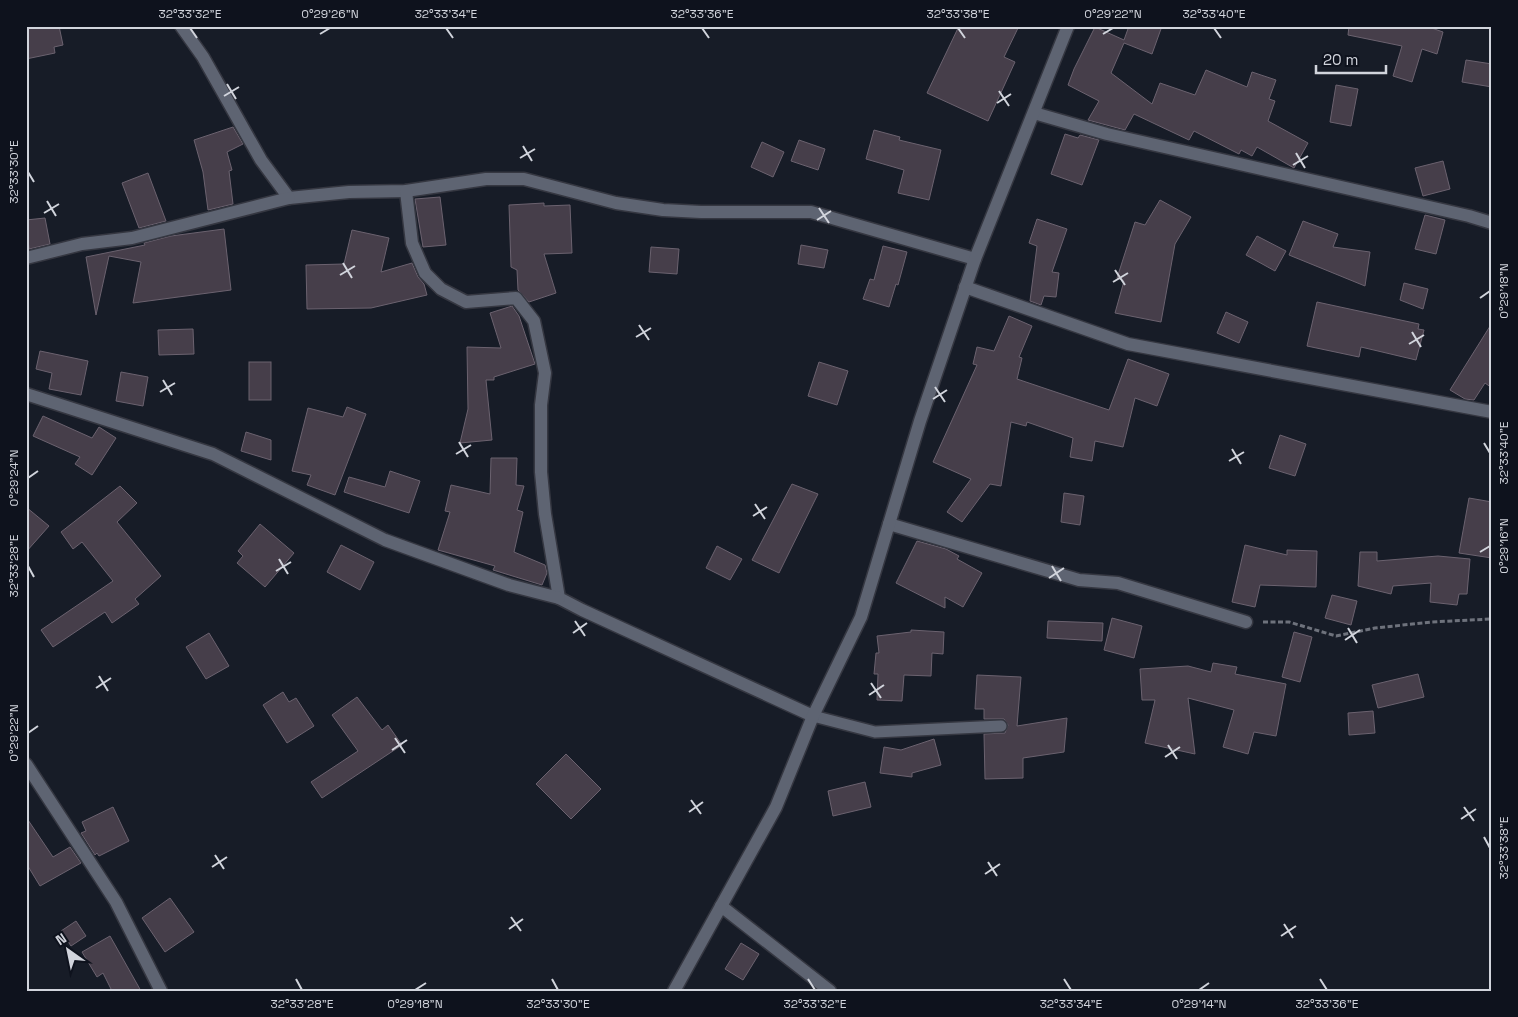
<svg xmlns="http://www.w3.org/2000/svg" width="1518" height="1017" viewBox="0 0 1518 1017" font-family="'Space Grotesk',sans-serif">
  <rect width="100%" height="100%" fill="#171c27"/>
  <g fill="#463e4a" stroke="#6b626f">
    <path d="M26,26H59L63,45L54,47L55,53L26,59Z"/>
    <path d="M959,26H1019L1004,57L1015,62L988,121L927,93Z"/>
    <path d="M1129,26H1162L1152,54L1124,43L1111,73L1152,104L1160,83L1195,95L1206,70L1247,87L1252,72L1276,80L1269,99L1275,101L1268,121L1308,143L1294,168L1257,147L1252,156L1241,150L1239,154L1194,131L1189,140L1134,114L1125,130L1088,120L1099,101L1068,85L1074,69L1095,27L1124,40Z"/>
    <path d="M1349,26H1426L1443,32L1437,54L1422,49L1412,82L1393,76L1402,46L1348,35Z"/>
    <path d="M1466,60L1492,64V87L1462,82Z"/>
    <path d="M1336,85L1358,89L1351,126L1330,122Z"/>
    <path d="M233,127L243,144L227,152L232,170L229,171L233,204L208,210L203,172L194,140Z"/>
    <path d="M874,130L900,137L899,140L941,150L929,200L898,193L904,170L866,159Z"/>
    <path d="M1065,134L1078,138L1080,135L1099,140L1082,185L1051,174Z"/>
    <path d="M799,140L825,149L818,170L791,161Z"/>
    <path d="M762,142L784,152L773,177L751,167Z"/>
    <path d="M1443,161L1450,189L1423,196L1415,168Z"/>
    <path d="M148,173L166,221L139,228L122,183Z"/>
    <path d="M440,197L446,245L423,247L415,199Z"/>
    <path d="M1160,200L1191,217L1175,244L1161,322L1115,313L1124,281L1117,278L1135,222L1145,225Z"/>
    <path d="M544,203V206L570,205L572,253L544,254L556,293L529,302L518,290L517,270L511,267L509,205Z"/>
    <path d="M1425,215L1445,220L1436,254L1415,249Z"/>
    <path d="M45,218L50,244L29,249L26,220Z"/>
    <path d="M1037,219L1067,229L1052,272L1059,273L1056,297L1044,296L1041,305L1030,301L1037,246L1029,243Z"/>
    <path d="M1303,221L1338,234L1333,247L1370,252L1365,286L1289,255Z"/>
    <path d="M224,229L231,290L133,303L141,262L109,256L96,315L86,257L145,245L144,243L171,236Z"/>
    <path d="M352,230L389,238L381,272L412,263L418,277L424,284L427,295L371,308L307,309L306,265L344,264Z"/>
    <path d="M1257,236L1286,251L1275,271L1246,255Z"/>
    <path d="M801,245L828,250L824,268L798,264Z"/>
    <path d="M883,246L907,252L898,285L896,284L889,307L863,299L870,279L874,280Z"/>
    <path d="M651,247L679,249L677,274L649,272Z"/>
    <path d="M1404,283L1428,289L1423,309L1400,300Z"/>
    <path d="M1317,302L1419,324L1418,329L1424,330L1416,360L1361,347L1359,357L1307,346Z"/>
    <path d="M512,306L519,316L535,364L494,377V380H486L492,440L460,443L468,409L467,347L501,348L490,313Z"/>
    <path d="M1226,312L1248,322L1239,343L1217,333Z"/>
    <path d="M1009,316L1032,326L1019,357L1022,358L1017,379L1109,410L1128,359L1169,374L1157,406L1135,398L1123,447L1095,441L1092,461L1070,457L1073,438L1027,422L1026,426L1011,422L1001,486L990,484L962,522L947,512L971,479L933,462L977,365L973,364L977,347L994,351Z"/>
    <path d="M1492,323V388L1485,383L1474,400L1465,399L1450,390Z"/>
    <path d="M193,329L194,354L159,355L158,330Z"/>
    <path d="M40,351L88,361L81,395L49,389L52,373L36,369Z"/>
    <rect x="249" y="362" width="22" height="38"/>
    <path d="M819,362L848,371L837,405L808,396Z"/>
    <path d="M121,372L148,377L143,406L116,401Z"/>
    <path d="M347,407L366,414L335,495L307,485L311,475L292,471L308,408L343,417Z"/>
    <path d="M43,416L92,438L99,427L116,438L92,475L75,464L80,457L33,436Z"/>
    <path d="M246,432L271,440V460L241,451Z"/>
    <path d="M1280,435L1306,444L1295,476L1269,468Z"/>
    <path d="M491,458H517L516,485L524,486L517,510L523,512L514,552L545,565L547,573L542,585L493,570L495,566L438,550L450,512L445,511L451,485L490,494Z"/>
    <path d="M390,471L420,481L409,513L344,492L349,477L385,487Z"/>
    <path d="M792,484L818,494L779,573L752,560Z"/>
    <path d="M120,486L137,503L117,522L161,576L135,599L139,604L112,623L105,612L53,647L41,630L113,581L82,542L73,549L61,532Z"/>
    <path d="M1064,493L1084,496L1080,525L1061,522Z"/>
    <path d="M1469,498L1492,502V558L1459,553Z"/>
    <path d="M26,507L49,526L26,552Z"/>
    <path d="M260,524L294,553L265,587L237,563L243,556L238,551Z"/>
    <path d="M917,541L946,549L959,556L957,559L982,573L963,607L945,597V608L896,583Z"/>
    <path d="M341,545L374,562L360,590L327,572Z"/>
    <path d="M1245,545L1287,555V550L1317,551L1316,587L1260,585L1255,607L1232,602Z"/>
    <path d="M717,546L742,559L730,580L706,568Z"/>
    <path d="M1360,552H1377V561L1438,556L1470,559L1467,594H1459L1457,605L1430,602L1431,583L1393,586L1391,594L1358,586Z"/>
    <path d="M1332,595L1357,601L1351,625L1325,618Z"/>
    <path d="M1112,618L1142,626L1134,658L1104,650Z"/>
    <path d="M1048,621L1103,623L1102,641L1047,638Z"/>
    <path d="M911,630L944,632L943,654L932,653L931,676L904,675L902,701L877,700L878,674H874L876,653H879L877,636L911,632Z"/>
    <path d="M1294,632L1312,637L1300,682L1282,677Z"/>
    <path d="M209,633L229,666L206,679L186,647Z"/>
    <path d="M1213,663L1237,667L1235,674L1286,684L1276,736L1254,732L1248,754L1223,747L1234,710L1188,698L1195,754L1145,743L1155,700H1142L1140,669L1188,666L1211,672Z"/>
    <path d="M1418,674L1424,697L1378,708L1372,685Z"/>
    <path d="M977,675L1021,677L1017,726L1067,718L1064,752L1023,758V778L985,779L984,734L1005,733L1008,725L1004,719H984V709H975Z"/>
    <path d="M283,692L289,702L296,698L314,726L287,743L263,705Z"/>
    <path d="M357,697L382,730L388,725L402,745L322,798L311,782L358,751L332,715Z"/>
    <path d="M1373,711L1375,733L1349,735L1348,713Z"/>
    <path d="M934,739L941,765L912,773V777L880,773L884,747L901,750Z"/>
    <path d="M566,754L601,789L571,819L536,784Z"/>
    <path d="M865,782L871,807L833,816L828,791Z"/>
    <path d="M113,807L129,841L99,856L97,853L95,855L81,833L86,831L82,822Z"/>
    <path d="M26,817L53,857L70,847L81,863L40,886L26,863Z"/>
    <path d="M170,898L194,932L165,952L142,918Z"/>
    <path d="M76,921L86,936L71,946L61,931Z"/>
    <path d="M110,936L141,991H112L103,973L97,977L82,952Z"/>
    <path d="M741,943L759,954L743,980L725,969Z"/>
  </g>
  <g fill="none" stroke-linecap="round" stroke-linejoin="round">
    <g stroke="#353741" stroke-width="14">
      <path id="lane" d="M813,716L875,732L1001,726"/>
    </g>
    <g stroke="#353741" stroke-width="15">
      <g id="street">
        <path d="M181,26L203,57L261,160L289,198L349,192L406,191L486,179H524L616,203L663,210L701,212H811L975,259"/>
        <path d="M1034,113L1107,134L1469,216L1492,223"/>
        <path d="M406,191L412,243L425,273L441,289L466,302L516,298L534,321L545,373L541,405V472L545,514L559,598L582,610L813,716"/>
        <path d="M26,258L82,244L132,238L289,198"/>
        <path d="M965,287L1128,344L1492,412"/>
        <path d="M26,394L213,454L385,540L509,585L559,598"/>
        <path d="M889,524L1079,580L1118,583L1246,622"/>
        <path d="M26,764L116,902L161,991"/>
        <path d="M721,906L830,991"/>
        <path d="M674,991L776,807L813,716L861,617L920,421L975,259L1068,26"/>
      </g>
    </g>
    <path stroke="#6e727c" stroke-width="3" stroke-dasharray="5 2.5" stroke-linecap="butt" d="M1263,622H1289L1336,636L1375,628L1432,622L1492,619"/>
    <use href="#lane" stroke="#5e6472" stroke-width="11"/>
    <use href="#street" stroke="#5e6472" stroke-width="12"/>
  </g>
  <path fill="none" stroke="#d1d4dc" stroke-width="2" d="M190,28L197,38M446,28L453,38M702,28L709,38M958,28L965,38M1214,28L1221,38M320,34L330,28M1103,34L1113,28M227,84L236,99M999,91L1009,106M224,96L239,87M997,103L1011,94M523,146L532,161M1296,153L1305,168M520,158L535,149M1293,165L1308,156M28,172L34,182M47,201L56,216M819,208L829,223M44,213L59,204M817,220L831,211M343,263L352,278M1115,270L1125,285M340,275L355,266M1113,282L1128,273M1480,298L1490,291M639,325L649,340M1412,332L1421,347M636,337L651,328M1409,344L1424,335M163,380L172,395M935,387L945,402M160,392L175,383M933,399L947,390M459,442L468,457M1484,443L1490,453M1232,449L1241,464M456,454L471,445M1229,461L1244,452M28,478L38,471M755,504L765,519M753,516L767,507M1480,552L1490,546M279,559L288,574M28,566L34,577M1052,566L1061,581M276,571L291,562M1049,578L1064,568M575,621L585,636M1348,628L1357,643M573,633L587,623M1345,640L1360,630M99,676L108,691M871,683L881,698M96,688L111,678M869,695L884,685M28,733L38,726M395,738L405,753M1168,745L1177,759M392,750L407,740M1165,757L1180,747M691,800L701,814M1464,807L1474,821M689,812L703,802M1461,819L1476,809M1484,837L1490,848M215,855L224,869M988,862L997,876M212,867L227,857M985,874L1000,864M511,917L521,931M1284,924L1293,938M509,929L523,919M1281,936L1296,926M296,979L302,990M552,979L558,990M808,979L815,990M1064,979L1071,990M1320,979L1327,990M415,990L426,983M1199,990L1209,983"/>
  <rect width="1518" height="1017" fill="none" stroke="#0e121d" stroke-width="55"/>
  <g transform="translate(68 950) rotate(327)" stroke="#0e121d" stroke-width="4" paint-order="stroke">
  <path d="M0-4L9 19L0 12L-9 19Z" fill="#d1d4dc"/>
  <text y="-8" font-size="14" font-weight="bold" text-anchor="middle" fill="#d1d4dc">N</text>
  </g>
  <path d="M1316 65v8h70v-8" fill="none" stroke="#d1d4dc" stroke-width="2.5"/>
  <text x="1323" y="65" font-size="15" fill="#d1d4dc" stroke="#0e121d" stroke-width="4" paint-order="stroke">20 m</text>
  <rect x="28" y="28" width="1462" height="962" fill="none" stroke="#d1d4dc" stroke-width="2"/>
  <g font-size="12" text-anchor="middle" fill="#d1d4dc">
    <text x="190" y="18">32°33'32"E</text>
    <text x="330" y="18">0°29'26"N</text>
    <text x="446" y="18">32°33'34"E</text>
    <text x="702" y="18">32°33'36"E</text>
    <text x="958" y="18">32°33'38"E</text>
    <text x="1113" y="18">0°29'22"N</text>
    <text x="1214" y="18">32°33'40"E</text>
    <text transform="translate(14 172) rotate(-90)" y="4">32°33'30"E</text>
    <text transform="translate(1504 291) rotate(-90)" y="4">0°29'18"N</text>
    <text transform="translate(1504 453) rotate(-90)" y="4">32°33'40"E</text>
    <text transform="translate(14 478) rotate(-90)" y="4">0°29'24"N</text>
    <text transform="translate(1504 546) rotate(-90)" y="4">0°29'16"N</text>
    <text transform="translate(14 566) rotate(-90)" y="4">32°33'28"E</text>
    <text transform="translate(14 733) rotate(-90)" y="4">0°29'22"N</text>
    <text transform="translate(1504 848) rotate(-90)" y="4">32°33'38"E</text>
    <text x="302" y="1008">32°33'28"E</text>
    <text x="415" y="1008">0°29'18"N</text>
    <text x="558" y="1008">32°33'30"E</text>
    <text x="815" y="1008">32°33'32"E</text>
    <text x="1071" y="1008">32°33'34"E</text>
    <text x="1199" y="1008">0°29'14"N</text>
    <text x="1327" y="1008">32°33'36"E</text>
  </g>
</svg>
